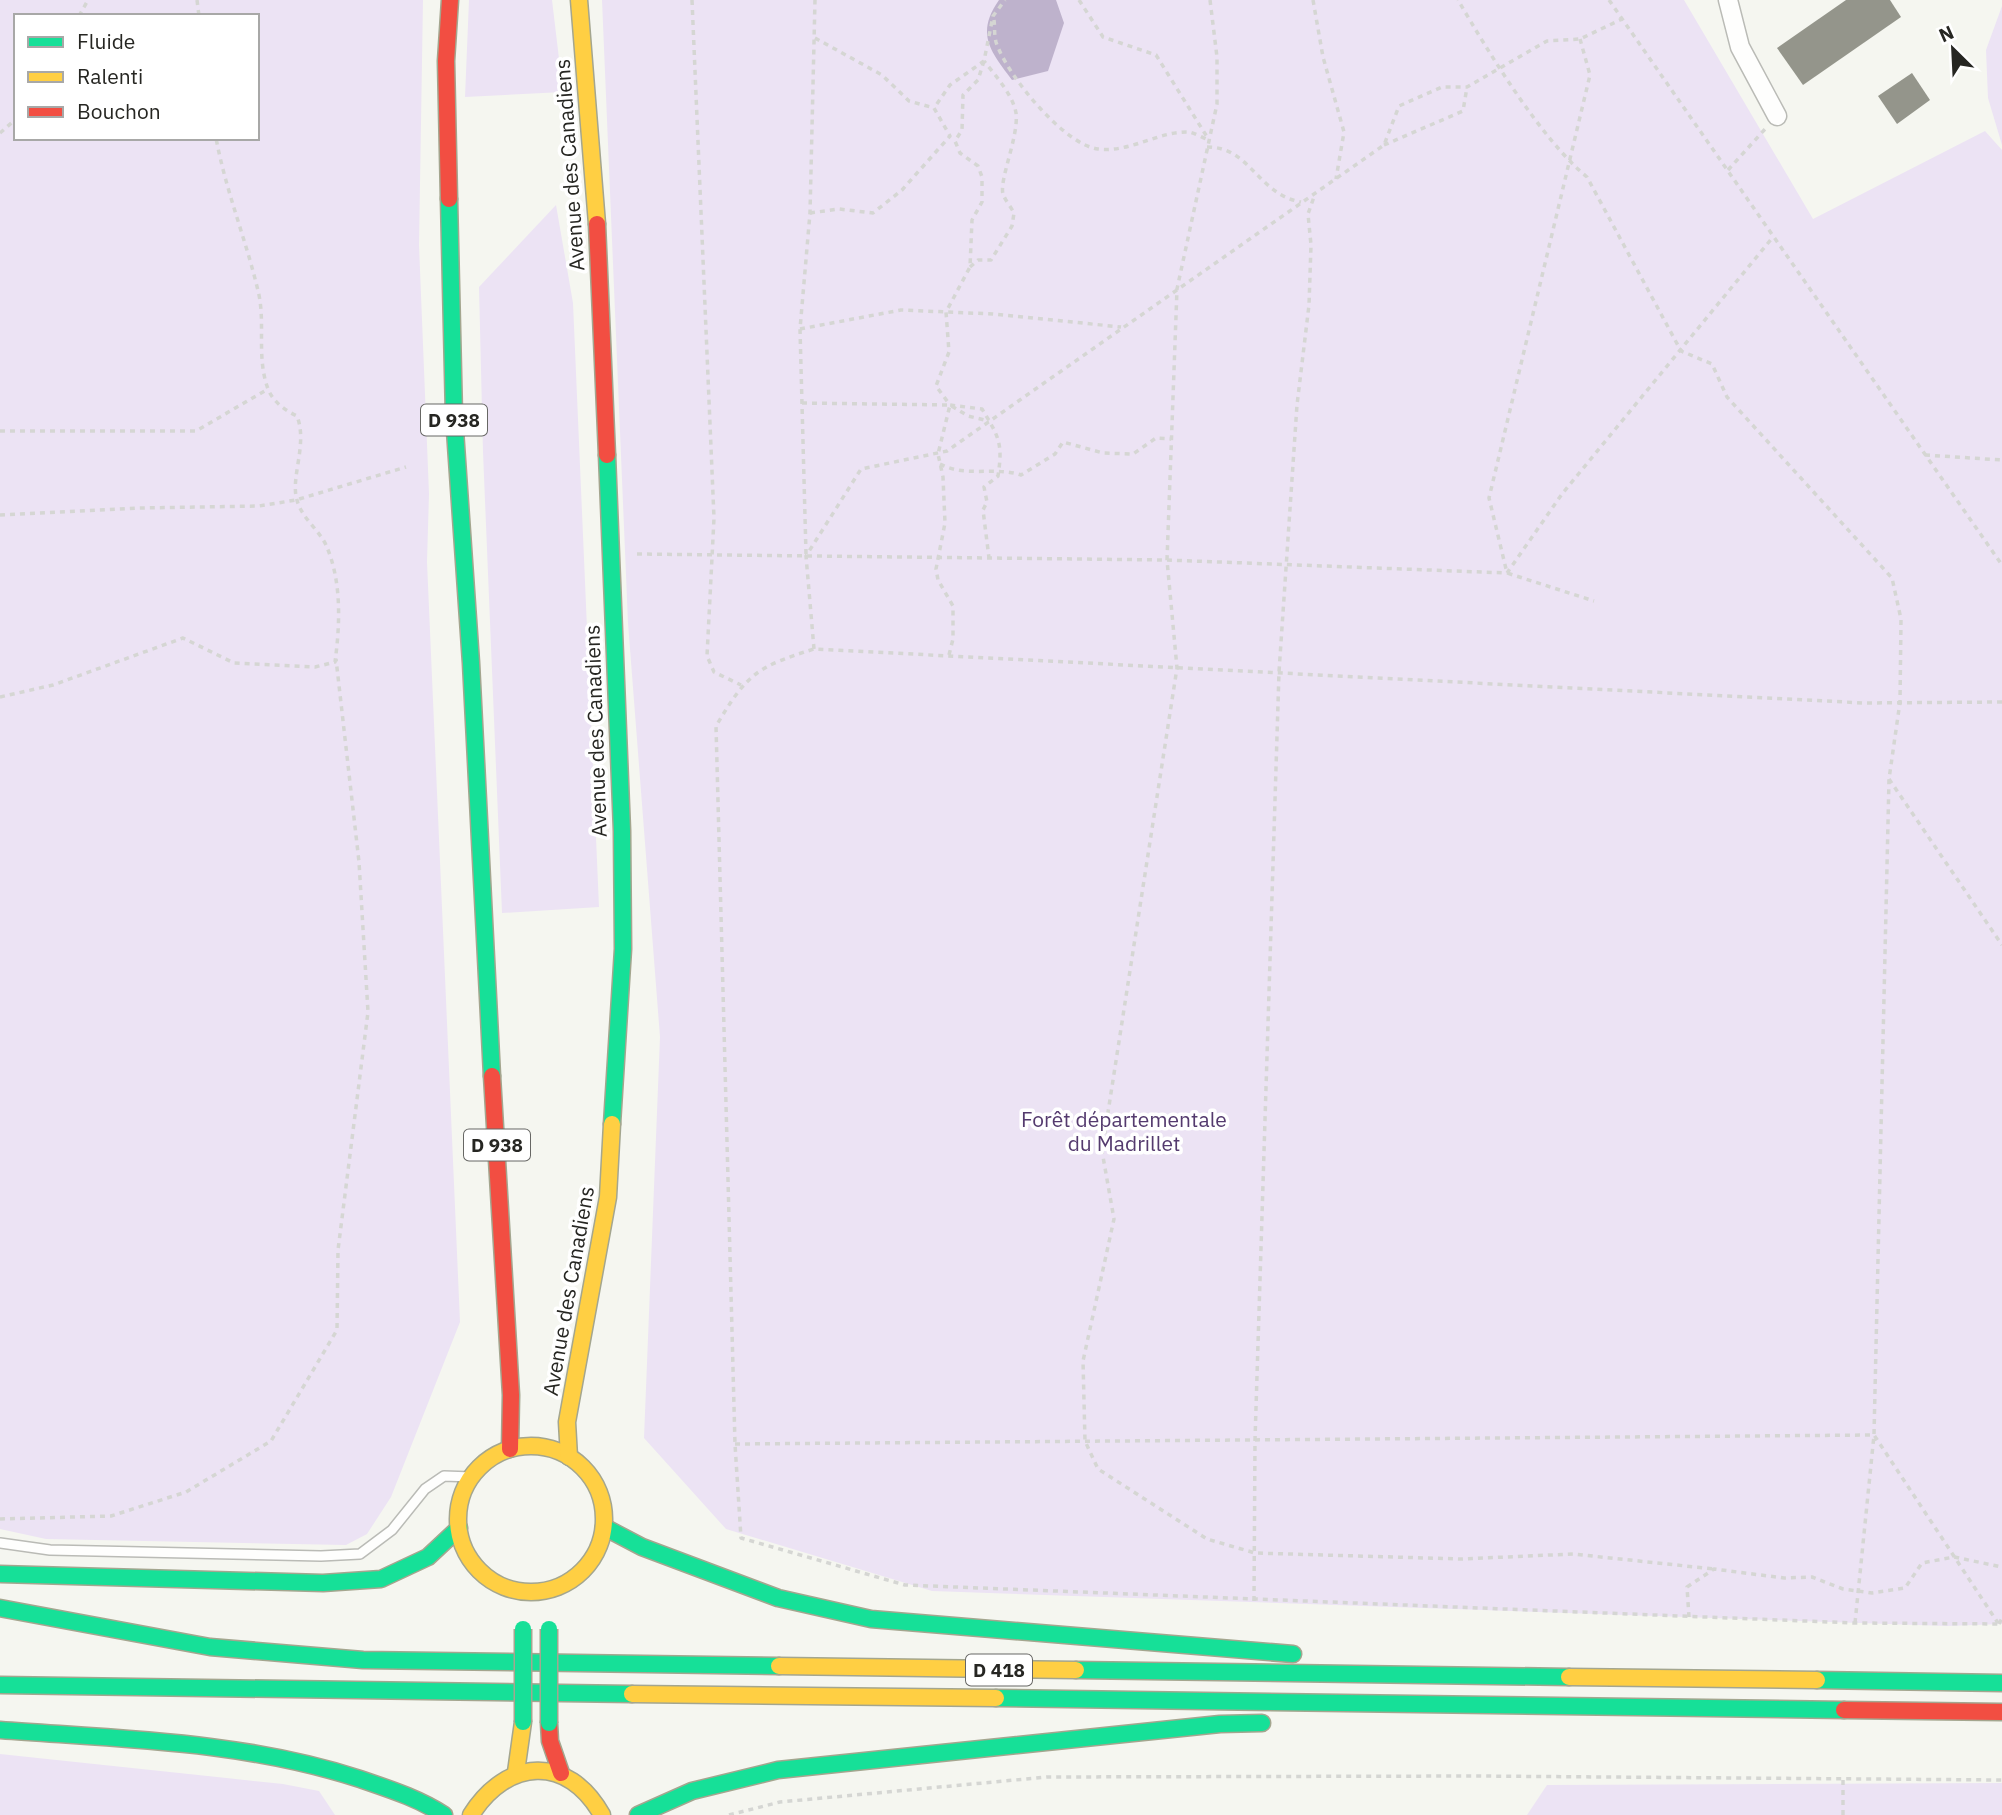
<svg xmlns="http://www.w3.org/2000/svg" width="2002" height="1815" viewBox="0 0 2002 1815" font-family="'IBM Plex Sans',sans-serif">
  <rect width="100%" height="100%" fill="#f5f6f0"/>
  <g fill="#ece3f4" fill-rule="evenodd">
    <path d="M0,0H423L419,245L429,494L427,562L460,1322L391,1497L367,1534L346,1545L46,1539L0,1529ZM16,16H257V138H16Z"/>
    <path d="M469,0H552L563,92L465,97Z"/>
    <path d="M602,0H1684L1813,219L1985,131L2002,150V1624L1947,1626L932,1591L726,1529L644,1438L660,1037L628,623Z"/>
    <path d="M2002,6V145L1988,98L1986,50Z"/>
    <path d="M556,205L573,303L599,907L502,913L483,452L479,287Z"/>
    <path d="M0,1754L283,1784L319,1791L335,1815H0Z"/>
    <path d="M2002,1783V1815H1527L1547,1785Z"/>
  </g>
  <path fill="#beb2cc" d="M999,0H1056L1064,23L1048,71L1012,80C991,52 975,34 999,0Z"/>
  <g fill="#94958b">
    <path d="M1846,0H1890L1901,17L1803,85L1777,48Z"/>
    <path d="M1912,73L1930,100L1897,124L1878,96Z"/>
  </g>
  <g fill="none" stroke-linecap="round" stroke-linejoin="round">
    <g stroke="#babbb6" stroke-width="12">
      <path id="lane" d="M0,1543L50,1550L321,1556L360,1554L392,1530L425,1489L444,1476L472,1477"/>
    </g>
    <g stroke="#babbb6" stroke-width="21">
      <path id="street" d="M1728,0L1740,47L1777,116"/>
    </g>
    <g stroke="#a4a68f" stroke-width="19">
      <g id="fast">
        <path d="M449,199L454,416L471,663L492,1076"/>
        <path d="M607,455L622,831L623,949L612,1124"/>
        <path d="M604,1527L642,1547L778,1598L871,1619L1293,1654"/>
        <path d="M0,1574L323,1583L381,1579L428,1557L459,1528"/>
        <path d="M0,1608L210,1647L363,1660L779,1666"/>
        <path d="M1076,1670L1569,1677"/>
        <path d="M1817,1680L2002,1683"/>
        <path d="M0,1685L632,1694"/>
        <path d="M996,1698L1844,1710"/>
        <path d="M0,1730C121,1739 244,1741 360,1779C389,1789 418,1798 444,1815"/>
        <path d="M638,1815L692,1791L778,1770L1220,1724L1262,1723"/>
      </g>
    </g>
    <g stroke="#a4a68f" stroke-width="19">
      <g id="slow">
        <path d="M579,0L597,224"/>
        <circle cx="531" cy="1519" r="73"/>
        <path d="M569,1457L567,1422L608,1197L612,1124"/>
        <path d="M779,1666L1076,1670"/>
        <path d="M1569,1677L1817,1680"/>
        <path d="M632,1694L996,1698"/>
        <path d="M516,1772L523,1722"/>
        <path d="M471,1815C507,1758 568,1754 602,1815"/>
      </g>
    </g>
    <g stroke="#a4a68f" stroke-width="19">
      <g id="jam">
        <path d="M449,199L446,61L450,0"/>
        <path d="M597,224L607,455"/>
        <path d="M492,1076L511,1395L510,1449"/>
        <path d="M1844,1710L2002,1712"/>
        <path d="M549,1723L550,1741L561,1773"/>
      </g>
    </g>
    <g stroke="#d5d6d3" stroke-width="3.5" stroke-dasharray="5 5" stroke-linecap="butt">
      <path d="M197,0L199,16"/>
      <path d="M692,0L714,518L707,656L714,672L741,685"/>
      <path d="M1079,0L1103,37L1156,55L1209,140"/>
      <path d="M1210,0L1217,57V104L1177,289L1167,560L1177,668L1102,1151L1114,1219L1083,1361L1085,1441L1098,1469L1207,1539L1255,1553L1461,1559L1573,1554L1714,1569"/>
      <path d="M1313,0L1323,57L1344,132L1336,179"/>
      <path d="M1609,0L2002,565"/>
      <path d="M79,16L88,0"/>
      <path d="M994,20C995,27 994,35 996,42C1006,74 1064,145 1098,149C1130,153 1158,131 1189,132C1195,133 1203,138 1209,140"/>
      <path d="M815,38L882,75L909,101L934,108"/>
      <path d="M1580,39L1590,75L1489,498L1507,573L1594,601"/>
      <path d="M984,61L978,80L963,95L962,130L955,141L960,153L978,166L982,177V202L972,220L970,267L946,312L949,352L936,386L950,405L982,409C999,437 1003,443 998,476L984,487L987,502L983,510L989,558"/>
      <path d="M0,133L16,119"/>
      <path d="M1384,145L1463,111L1467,87"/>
      <path d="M1207,147C1251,147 1257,194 1301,202"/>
      <path d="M1728,170L1766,128"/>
      <path d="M810,213L839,209L873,213L902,190L950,136L934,108L950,85L984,61L993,16L1005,0"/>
      <path d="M970,267L978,260H991L1012,226L1014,213C1011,207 1005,200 1003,194C999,180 1019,136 1016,113C1013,95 995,75 984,61"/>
      <path d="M800,329L901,310L993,314L1121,327"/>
      <path d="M802,403L950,405L968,416L989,421"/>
      <path d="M0,431H196L268,389"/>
      <path d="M1925,455L2002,460"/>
      <path d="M940,464C966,478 994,466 1021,475L1055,454L1063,442L1103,453L1133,454L1156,438L1171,439"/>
      <path d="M0,515L139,508L259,506L296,500L406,467"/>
      <path d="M637,554L1167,560L1507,573L1562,494L1773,237"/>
      <path d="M806,554L800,329L810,213L815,0"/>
      <path d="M814,649L806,556L861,469L947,451L1384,145L1399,106L1442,87H1467L1547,41L1580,39L1622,19"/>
      <path d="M949,655L953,639V606L938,580L936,569L945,523L943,477L938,454L950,405"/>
      <path d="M0,697L53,685L183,638L234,663L315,667L335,662C340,625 342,581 326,545C319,530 301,517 297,500C290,478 308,444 297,416C284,410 271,400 267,386C257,356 265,325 259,295C247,242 226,192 216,138"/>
      <path d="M2002,702L1864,703L814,649C756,667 747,674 716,726L735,1444L741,1538L905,1585L1855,1623L2002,1624"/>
      <path d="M1889,779L2002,945"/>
      <path d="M735,1444L1874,1435L1889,779L1900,702L1901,619L1892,578L1727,397L1712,364L1681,351L1587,177C1541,139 1489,53 1458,0"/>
      <path d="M0,1519L111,1516L186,1492L271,1441L337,1330L338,1250L368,1012L359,862L336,659"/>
      <path d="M1254,1601L1255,1440L1279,672L1297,405L1309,305L1311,245L1308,214L1315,194"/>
      <path d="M1689,1617L1687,1587L1714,1569L1784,1578L1812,1577L1843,1589L1872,1593L1905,1588L1922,1563L1954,1557L2002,1567"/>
      <path d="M1855,1623L1874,1435L1998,1623"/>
      <path d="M1999,1624L2002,1618"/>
      <path d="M729,1815L780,1802L1047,1777L1476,1776L2002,1780"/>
      <path d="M1843,1815V1779"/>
    </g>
    <use href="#lane" stroke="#fefefd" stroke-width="9"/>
    <use href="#street" stroke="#fefefd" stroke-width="18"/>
    <use href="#fast" stroke="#16e098" stroke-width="16"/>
    <use href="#slow" stroke="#ffcf43" stroke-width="16"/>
    <use href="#jam" stroke="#f24e42" stroke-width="16"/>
    <g stroke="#a4a68f" stroke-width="19" stroke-linecap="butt">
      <g id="fast-bridge">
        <path d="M523,1629V1722"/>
        <path d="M549,1629V1723"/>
      </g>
    </g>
    <use href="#fast-bridge" stroke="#16e098" stroke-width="16"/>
  </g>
  <g text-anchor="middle" stroke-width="7" stroke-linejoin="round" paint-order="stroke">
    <g fill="#fff" stroke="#676764" stroke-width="2">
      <rect x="421" y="404.5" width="66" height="31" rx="5"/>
      <rect x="464" y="1129.5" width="66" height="31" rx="5"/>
      <rect x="966" y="1654.5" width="66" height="31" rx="5"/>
    </g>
    <g font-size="19" font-weight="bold" fill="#262622">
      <text x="454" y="427">D 938</text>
      <text x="497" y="1152">D 938</text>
      <text x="999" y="1677">D 418</text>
    </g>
    <g font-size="21" fill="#262622" stroke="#fff">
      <text transform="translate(570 165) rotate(-94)" y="7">Avenue des Canadiens</text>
      <text transform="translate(596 731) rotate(-92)" y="7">Avenue des Canadiens</text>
      <text transform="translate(569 1291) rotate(-80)" y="7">Avenue des Canadiens</text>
    </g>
    <g font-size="21" fill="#543a6e" stroke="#fff">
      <text x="1124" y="1127">Forêt départementale<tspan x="1124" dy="24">du Madrillet</tspan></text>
    </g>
  </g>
  <rect x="14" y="14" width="245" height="126" fill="#ffffff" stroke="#a8a8a7" stroke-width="2"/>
  <rect x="28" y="37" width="35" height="10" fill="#16e098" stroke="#a8a8a7" stroke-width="2"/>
  <text x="77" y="49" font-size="21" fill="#262622">Fluide</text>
  <rect x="28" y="72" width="35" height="10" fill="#ffcf43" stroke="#a8a8a7" stroke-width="2"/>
  <text x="77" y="84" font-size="21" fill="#262622">Ralenti</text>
  <rect x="28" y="107" width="35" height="10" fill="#f24e42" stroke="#a8a8a7" stroke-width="2"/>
  <text x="77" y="119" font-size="21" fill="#262622">Bouchon</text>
  <g transform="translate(1953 49) rotate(336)" stroke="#ffffff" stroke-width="5" paint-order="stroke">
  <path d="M0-5L12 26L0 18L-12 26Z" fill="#262622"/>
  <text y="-10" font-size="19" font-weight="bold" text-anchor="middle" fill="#262622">N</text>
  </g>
</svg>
